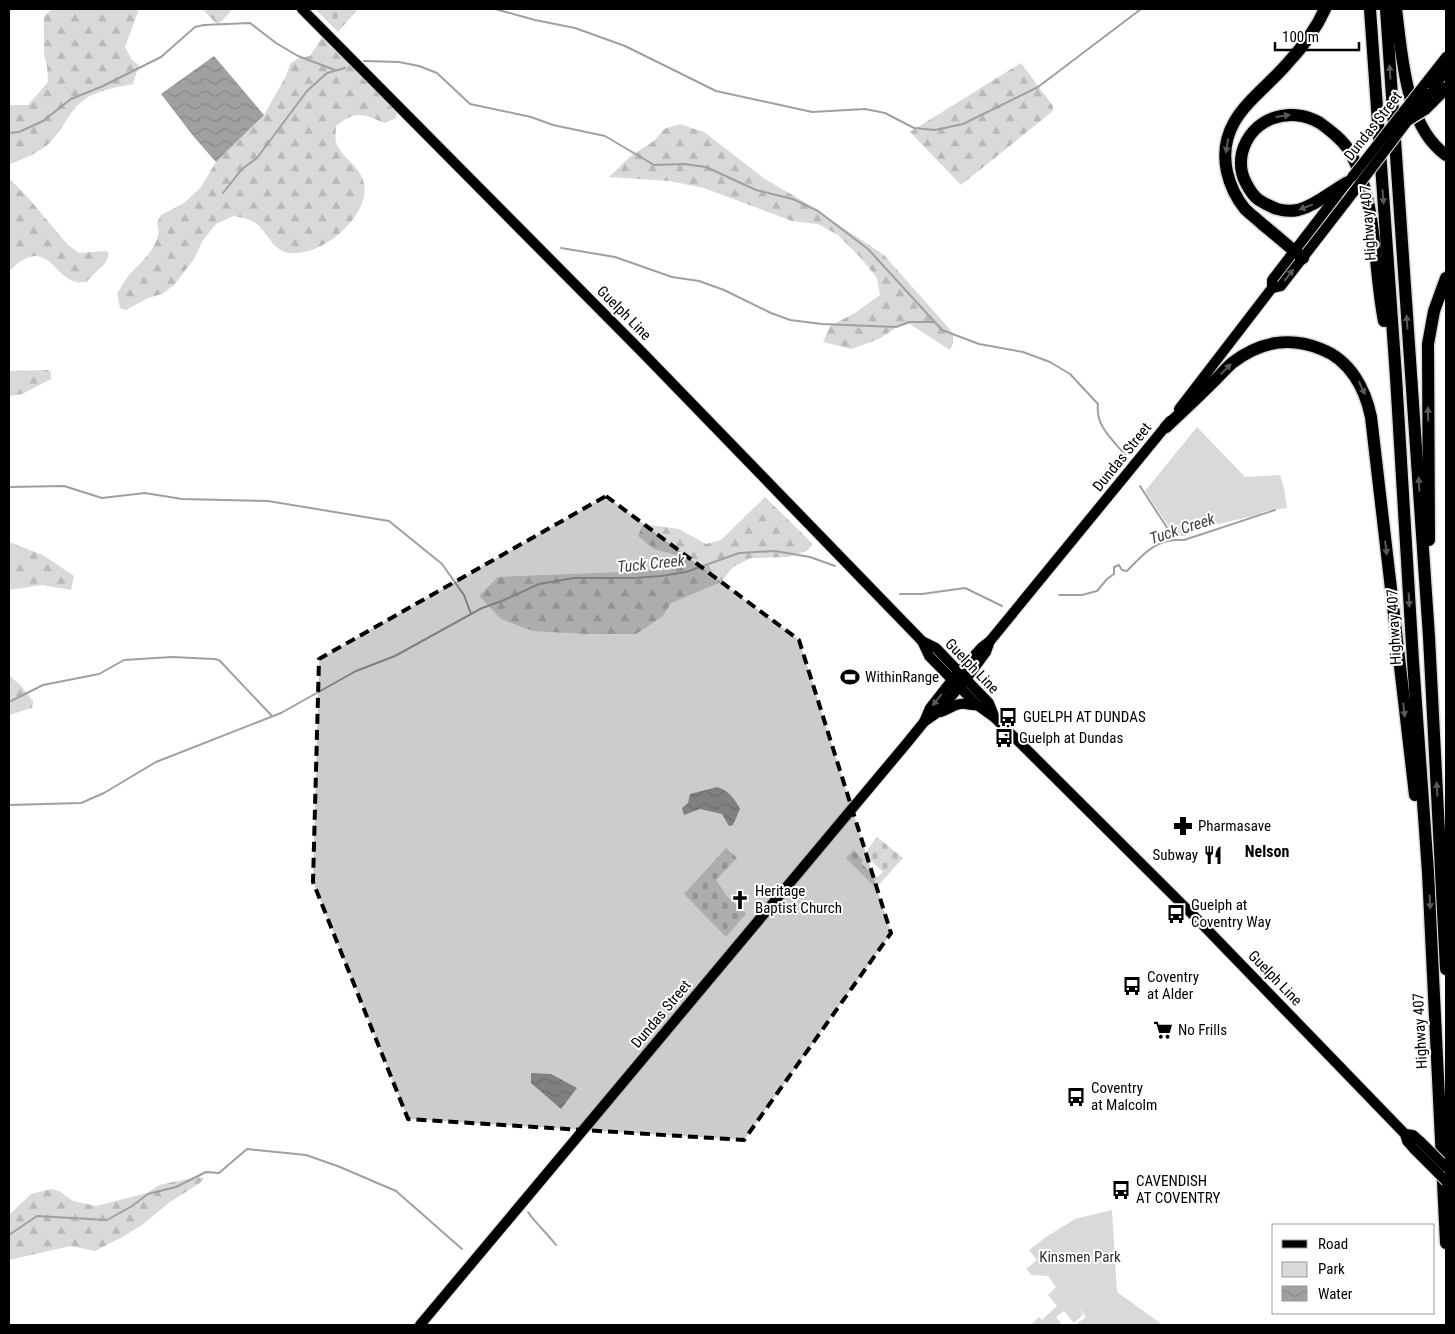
<svg xmlns="http://www.w3.org/2000/svg" width="1455" height="1334" viewBox="0 0 1455 1334" font-family="'Roboto Condensed',sans-serif">
  <defs>
    <pattern id="forest-firs" width="22" height="20" patternUnits="userSpaceOnUse" patternTransform="scale(1.25)"><rect width="22" height="20" fill="#d9d9d9"/><path d="M5 1l3.5 6h-7zM16 11l3.5 6h-7z" fill="#b8b8b8"/></pattern>
    <pattern id="cemetery-stones" width="16" height="16" patternUnits="userSpaceOnUse" patternTransform="scale(1.25)"><rect width="16" height="16" fill="#d9d9d9"/><path d="M2 7V4a2 2 0 0 1 4 0v3zM10 15v-3a2 2 0 0 1 4 0v3z" fill="#b8b8b8"/></pattern>
    <pattern id="water-waves" width="16" height="10" patternUnits="userSpaceOnUse" patternTransform="scale(1.25)"><rect width="16" height="10" fill="#a0a0a0"/><path d="M0 5q4-4 8 0t8 0" fill="none" stroke="#888"/></pattern>
  </defs>
  <rect width="100%" height="100%" fill="#fff"/>
  <g fill="#d9d9d9">
    <path d="M1197,427L1245,477L1280,475L1284,488L1287,508L1266,511L1257,515L1201,528L1184,536H1175L1145,491Z"/>
    <path d="M1112,1210L1117,1292L1163,1325H1075L1086,1317L1078,1307L1083,1315L1074,1323L1064,1311L1056,1317L1061,1323L1057,1325H1030L1039,1317L1042,1320L1057,1306L1048,1295L1056,1287L1048,1276L1032,1275L1026,1269L1037,1260L1029,1250L1046,1237L1075,1219Z"/>
  </g>
  <g fill="url(#forest-firs)">
    <path d="M52,9H139L125,47L132,60L139,65L133,84C118,87 101,90 88,97C69,108 63,132 47,145C36,154 22,160 9,164V105H28L48,82L47,66L44,54V16Z"/>
    <path d="M202,9H233L218,25Z"/>
    <path d="M322,37L397,112L396,118L385,123C361,114 357,110 336,126C336,131 335,137 336,142C341,158 360,165 364,183C371,217 318,261 285,252C271,248 265,227 252,221C246,218 239,217 233,216L216,224L203,240L194,259L175,284L162,294L148,298L126,310L120,308L117,293C122,287 125,279 131,273C143,260 164,243 157,223L161,215L184,203L201,187L216,162L264,115L286,76L290,64L299,58L310,56Z"/>
    <path d="M1021,63L1053,106V111L961,185L910,132Z"/>
    <path d="M680,124L704,132L765,179L801,200L884,255L953,333V343L950,350L910,324L897,327L879,339L851,349L823,342L830,326L855,313L880,295L877,278L859,256L838,235L818,224L792,221L704,188L669,181L609,177L632,155L654,141L664,129Z"/>
    <path d="M9,178L30,200L68,245L79,253L106,251L109,253L106,262L86,282C83,282 78,283 75,282C55,275 48,247 25,259C19,261 14,267 9,271Z"/>
    <path d="M48,370L51,373V379L22,394L9,396V371Z"/>
    <path d="M765,497L813,544L807,551L788,557L751,558L733,567L721,582L671,603L663,616L636,634H586L533,631L501,619L479,596L498,577L671,570L683,557L654,549L638,536L643,524L679,529L706,544L721,540Z"/>
    <path d="M9,542L43,555L74,576L71,590L42,585L9,590Z"/>
    <path d="M9,675L21,686L33,701L32,708L9,715Z"/>
    <path d="M197,1177L204,1178L200,1183L170,1202L142,1225L124,1236L95,1251L71,1246L9,1260V1215L31,1194L51,1189L59,1191L73,1201L96,1206L147,1193L159,1185Z"/>
  </g>
  <g fill="url(#cemetery-stones)">
    <path d="M315,9H358L338,32Z"/>
    <path d="M877,837L903,858L876,888L846,858L854,850L863,860L861,863L876,878L883,872L864,854Z"/>
    <path d="M726,848L737,858L716,880L727,896L746,914L726,937L684,894Z"/>
  </g>
  <g fill="url(#water-waves)">
    <path d="M214,56L264,115L216,162L194,137L161,94Z"/>
    <path d="M717,787C729,791 734,798 740,809L733,825L729,826L722,814L700,809L684,815L682,808L688,803L690,794Z"/>
    <path d="M531,1073L551,1074L577,1088L561,1109L531,1083Z"/>
  </g>
  <g fill="none" stroke-linecap="round" stroke-linejoin="round">
    <g stroke="#a0a0a0" stroke-width="2">
      <path d="M495,9L535,20L575,28L625,46L716,91L812,112L865,109L885,113L914,128L935,130L963,124L1038,87L1141,9"/>
      <path d="M364,61L399,62L419,66L437,73L470,104L531,117L553,125L605,136L654,165L684,164L706,167L756,190L793,199L818,211L868,249L942,330L979,344L1023,352L1050,362L1070,374L1098,404C1095,426 1113,440 1126,456"/>
      <path d="M9,133L19,132L43,121L71,99L103,86L161,57L195,27L204,25L250,23L276,43L298,56L335,70"/>
      <path d="M223,193L242,169L257,158L307,91L327,73L345,68"/>
      <path d="M561,248L615,257L672,277L699,281L724,290L771,313L790,320L822,324L896,327L909,322H934"/>
      <path d="M1140,486L1175,540"/>
      <path d="M9,487L64,486L102,498L145,493L182,499L268,501L389,521L442,564L464,595L471,614"/>
      <path d="M900,594H922L965,588L1002,606"/>
      <path d="M1059,595H1082L1097,591L1107,579L1114,574V567L1119,565L1122,570L1127,571C1144,553 1157,538 1184,540L1275,510"/>
      <path d="M9,702L43,685L99,674L124,660L172,657L214,659L219,660L272,716"/>
      <path d="M9,805L81,803L104,793L156,762L281,713L356,671L395,656L482,608L502,601L539,584L574,578H634L661,576L686,572L739,553L775,551L810,557L835,566"/>
      <path d="M528,1212C536,1224 547,1233 556,1245"/>
      <path d="M9,1235L37,1216L107,1220L132,1206L148,1194L176,1187L206,1172L219,1173L247,1149L306,1155L340,1167L396,1191L462,1249"/>
    </g>
    <g stroke="#dbdbdb" stroke-width="12">
      <g id="major">
        <path d="M302,9L641,351L922,641L936,648L959,672L989,703L995,718"/>
        <path d="M1424,85L1446,57"/>
        <path d="M1428,94L1446,71"/>
        <path d="M1272,288L1281,286L1346,202"/>
        <path d="M1179,409L1272,288V280L1345,185"/>
        <path d="M922,641L929,656L977,705L995,718L1198,920L1405,1134L1407,1141L1414,1149"/>
        <path d="M941,712C948,710 953,705 960,704C966,703 971,706 977,705"/>
        <path d="M924,722L930,708L952,680L981,648L990,641"/>
        <path d="M1405,1134L1413,1135L1421,1142"/>
        <path d="M420,1325L907,743L924,722L937,713L966,679L986,652L990,641L1170,421"/>
      </g>
    </g>
    <g stroke="#dbdbdb" stroke-width="15">
      <g id="highway">
        <path d="M1370,9L1396,377L1413,661L1428,872L1446,1243"/>
        <path d="M1386,9L1429,637L1446,969"/>
        <path d="M1396,9C1402,55 1405,126 1446,155"/>
        <path d="M1431,103L1446,88"/>
        <path d="M1348,182C1331,191 1317,205 1298,210C1283,213 1272,208 1259,200C1253,196 1249,189 1246,183C1241,174 1240,163 1242,153C1251,118 1290,105 1320,123C1331,131 1343,140 1350,152C1378,202 1373,266 1384,321"/>
        <path d="M1303,258C1289,247 1276,235 1262,224C1257,219 1250,214 1245,209C1236,198 1230,185 1227,172C1216,120 1257,98 1286,65C1301,49 1316,29 1325,9"/>
        <path d="M1166,427C1181,413 1196,399 1210,385C1218,378 1224,370 1232,363C1259,342 1290,336 1321,349C1350,360 1365,388 1371,417L1415,795"/>
        <path d="M1429,540L1428,344L1434,311L1446,278"/>
      </g>
    </g>
    <use href="#major" stroke="#000" stroke-width="10"/>
    <use href="#highway" stroke="#000" stroke-width="12"/>
    <g stroke="#dbdbdb" stroke-width="12" stroke-linecap="butt">
      <g id="major-bridge">
        <path d="M1352,177L1424,85"/>
        <path d="M1346,202L1428,94"/>
        <path d="M1421,1142L1446,1167"/>
        <path d="M1414,1149L1446,1181"/>
      </g>
    </g>
    <g stroke="#dbdbdb" stroke-width="15" stroke-linecap="butt">
      <path id="highway-bridge" d="M1409,119L1425,109L1431,103"/>
    </g>
    <use href="#major-bridge" stroke="#000" stroke-width="10"/>
    <use href="#highway-bridge" stroke="#000" stroke-width="12"/>
  </g>
  <defs><path id="oneway-solid" d="M-6-.8H1V-3.2L6.5 0L1 3.2V.8H-6Z" transform="scale(1.25)"/></defs>
  <g fill="#595959">
    <use href="#oneway-solid" transform="translate(1390 72) rotate(-94)"/>
    <use href="#oneway-solid" transform="translate(1283 116) rotate(-8)"/>
    <use href="#oneway-solid" transform="translate(1227 146) rotate(99)"/>
    <use href="#oneway-solid" transform="translate(1383 197) rotate(86)"/>
    <use href="#oneway-solid" transform="translate(1306 207) rotate(159)"/>
    <use href="#oneway-solid" transform="translate(1289 275) rotate(-52)"/>
    <use href="#oneway-solid" transform="translate(1407 322) rotate(-94)"/>
    <use href="#oneway-solid" transform="translate(1226 369) rotate(-45)"/>
    <use href="#oneway-solid" transform="translate(1362 388) rotate(65)"/>
    <use href="#oneway-solid" transform="translate(1428 414) rotate(-92)"/>
    <use href="#oneway-solid" transform="translate(1419 484) rotate(-93)"/>
    <use href="#oneway-solid" transform="translate(1386 548) rotate(83)"/>
    <use href="#oneway-solid" transform="translate(1409 600) rotate(87)"/>
    <use href="#oneway-solid" transform="translate(937 700) rotate(129)"/>
    <use href="#oneway-solid" transform="translate(1404 710) rotate(83)"/>
    <use href="#oneway-solid" transform="translate(1437 789) rotate(-93)"/>
    <use href="#oneway-solid" transform="translate(1430 902) rotate(87)"/>
  </g>
  <path fill="#000" fill-opacity="0.2" stroke="#000" stroke-width="4" stroke-dasharray="10 6" stroke-linejoin="round" d="M606,496L799,640L891,933L744,1140L408,1119L313,882L319,659Z"/>
  <defs>
    <g id="stadium-bare" transform="scale(1.5)"><path d="M0-5a6.5 5 0 1 0 0 10a6.5 5 0 1 0 0-10ZM-3.5-1.8h7v3.6h-7Z" fill="#000" stroke="#fff" stroke-width="2.5" paint-order="stroke"/></g>
    <g id="bus-bare" transform="scale(1.5)"><path d="M-5-6H5V4H4V6H2V4H-2V6H-4V4H-5ZM-3.5-4V0h7V-4ZM-3.5 1.2v1.5H-2V1.2ZM2 1.2v1.5H3.5V1.2Z" fill="#000" stroke="#fff" stroke-width="2.5" paint-order="stroke"/></g>
    <g id="pharmacy-bare" transform="scale(1.5)"><path d="M-2-6h4v4h4v4h-4v4h-4v-4h-4v-4h4Z" fill="#000" stroke="#fff" stroke-width="2.5" paint-order="stroke"/></g>
    <g id="restaurant-bare" transform="scale(1.5)"><path d="M-5-6h1v4h1v-4h1v4h1v-4h1v5L-1.5 .5V6h-2V.5L-5-1ZM5-6V6H3V1.5H1.5Q1.5-4 5-6Z" fill="#000" stroke="#fff" stroke-width="2.5" paint-order="stroke"/></g>
    <g id="church-bare" transform="scale(1.5)"><path d="M-1.2-6h2.4v3.5h3.3v2.4h-3.3V6h-2.4V-.1h-3.3v-2.4h3.3Z" fill="#000" stroke="#fff" stroke-width="2.5" paint-order="stroke"/></g>
    <g id="supermarket-bare" transform="scale(1.5)"><path d="M-6-5.5h2.5l.6 2H6L4.5 2H-2.5L-4.4-4H-6ZM-1.5 3.2a1.3 1.3 0 1 0 .1 0ZM3 3.2a1.3 1.3 0 1 0 .1 0Z" fill="#000" stroke="#fff" stroke-width="2.5" paint-order="stroke"/></g>
  </defs>
  <g fill-rule="evenodd">
    <use href="#stadium-bare" x="850" y="677"/>
    <use href="#bus-bare" x="1008" y="717"/>
    <use href="#bus-bare" x="1004" y="738"/>
    <use href="#pharmacy-bare" x="1183" y="826"/>
    <use href="#restaurant-bare" x="1213" y="855"/>
    <use href="#church-bare" x="740" y="900"/>
    <use href="#bus-bare" x="1176" y="914"/>
    <use href="#bus-bare" x="1132" y="986"/>
    <use href="#supermarket-bare" x="1163" y="1030"/>
    <use href="#bus-bare" x="1076" y="1097"/>
    <use href="#bus-bare" x="1121" y="1190"/>
  </g>
  <g text-anchor="middle" stroke-width="4" stroke-linejoin="round" paint-order="stroke">
    <g font-size="15" fill="#000" stroke="#fff">
      <text transform="translate(1373 126) rotate(-52)" y="5">Dundas Street</text>
      <text transform="translate(1368 223) rotate(-94)" y="5">Highway 407</text>
      <text transform="translate(624 313) rotate(45)" y="5">Guelph Line</text>
      <text transform="translate(1122 457) rotate(-51)" y="5">Dundas Street</text>
      <text transform="translate(1394 627) rotate(-93)" y="5">Highway 407</text>
      <text transform="translate(972 666) rotate(46)" y="5">Guelph Line</text>
      <text transform="translate(1275 978) rotate(46)" y="5">Guelph Line</text>
      <text transform="translate(661 1014) rotate(-50)" y="5">Dundas Street</text>
      <text transform="translate(1420 1031) rotate(-93)" y="5">Highway 407</text>
    </g>
    <g font-size="15" fill="#000" stroke="#fff" text-anchor="start">
      <text x="865" y="682">WithinRange</text>
      <text x="1023" y="722">GUELPH AT DUNDAS</text>
      <text x="1019" y="743">Guelph at Dundas</text>
      <text x="1198" y="831">Pharmasave</text>
      <text x="1198" y="860" text-anchor="end">Subway</text>
      <text x="755" y="896">Heritage<tspan x="755" dy="17">Baptist Church</tspan></text>
      <text x="1191" y="910">Guelph at<tspan x="1191" dy="17">Coventry Way</tspan></text>
      <text x="1147" y="982">Coventry<tspan x="1147" dy="17">at Alder</tspan></text>
      <text x="1178" y="1035">No Frills</text>
      <text x="1091" y="1093">Coventry<tspan x="1091" dy="17">at Malcolm</tspan></text>
      <text x="1136" y="1186">CAVENDISH<tspan x="1136" dy="17">AT COVENTRY</tspan></text>
    </g>
    <g font-size="15" fill="#303030" stroke="#fff">
      <text x="1080" y="1262">Kinsmen Park</text>
    </g>
    <g font-size="16" font-style="italic" fill="#414141" stroke="#fff">
      <text transform="translate(1182 528) rotate(-18)" y="6">Tuck Creek</text>
      <text transform="translate(651 563) rotate(-6)" y="6">Tuck Creek</text>
    </g>
    <g font-size="16" font-weight="bold" fill="#000" stroke="#fff">
      <text x="1267" y="857">Nelson</text>
    </g>
  </g>
  <rect width="1455" height="1334" fill="none" stroke="#000000" stroke-width="20"/>
  <rect x="1272" y="1224" width="162" height="90" fill="#ffffff" stroke="#999999"/>
  <rect x="1282" y="1240" width="25" height="8" fill="#000000" stroke="#999999"/>
  <text x="1318" y="1249" font-size="15" fill="#000000">Road</text>
  <rect x="1282" y="1262" width="25" height="15" fill="#d9d9d9" stroke="#999999"/>
  <text x="1318" y="1274" font-size="15" fill="#000000">Park</text>
  <rect x="1282" y="1286" width="25" height="15" fill="url(#water-waves)" stroke="#999999"/>
  <text x="1318" y="1299" font-size="15" fill="#000000">Water</text>
  <path d="M1275 42v8h84v-8" fill="none" stroke="#000000" stroke-width="2.5"/>
  <text x="1282" y="42" font-size="15" fill="#000000" stroke="#ffffff" stroke-width="4" paint-order="stroke">100 m</text>
</svg>
